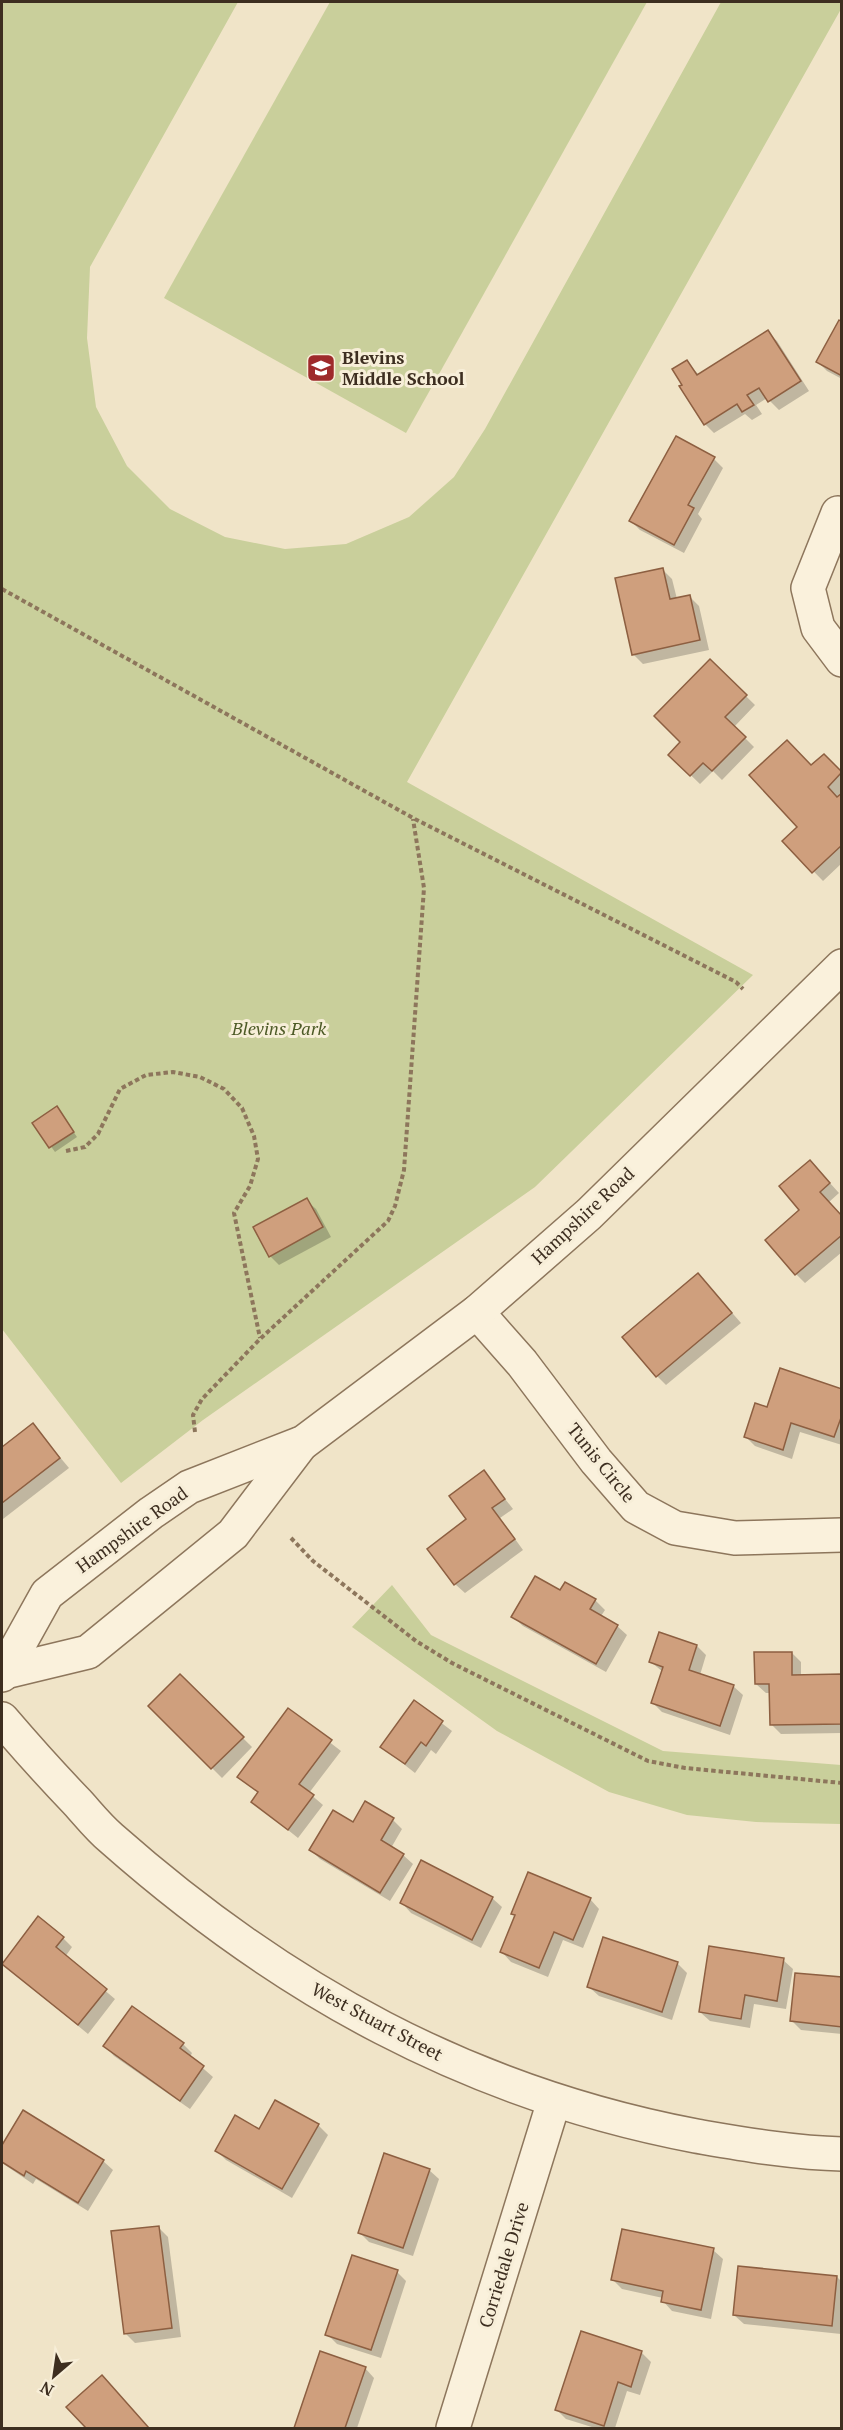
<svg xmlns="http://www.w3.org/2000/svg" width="843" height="2430" viewBox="0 0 843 2430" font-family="'PT Serif',serif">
  <rect width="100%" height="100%" fill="#f0e4c8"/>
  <g fill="#c9cf9b">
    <path d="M2,2H238L90,267L87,338L96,407L127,466L170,509L225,537L285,549L346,544L409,517L454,477L485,429L721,2H841V9L407,782L753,975L535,1187L203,1420L121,1483L2,1329Z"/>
    <path d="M330,2H647L406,433L164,298Z"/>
    <path d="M392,1585L431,1635L663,1751L841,1765V1824L756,1822L687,1815L609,1792L497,1731L352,1627Z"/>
  </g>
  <g fill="#0003">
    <path d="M842,323V379L827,371L818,362Z"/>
    <path d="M767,332L777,341L809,391L779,410L767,398L756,405L762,414L752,420L745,414L714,433L705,424L684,385L687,362L699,375Z"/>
    <path d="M714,459L723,468L698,514L702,519L684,553L640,530L631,521Z"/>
    <path d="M663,570L672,579L677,599L690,597L699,606L709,650L643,664L633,654Z"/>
    <path d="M710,661L755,705L734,727L754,747L722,780L713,771L700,784L670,755L682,742Z"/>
    <path d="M824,756L842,774V863L823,881L784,841L799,827L812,767Z"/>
    <path d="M57,1108L77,1137L55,1152L34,1123Z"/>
    <path d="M819,1171L839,1193L829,1202L842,1217V1252L805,1283L796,1274L802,1210Z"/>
    <path d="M306,1200L316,1209L331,1237L279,1265L270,1256Z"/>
    <path d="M707,1284L741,1323L666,1385L657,1376Z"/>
    <path d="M842,1391V1445L800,1432L792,1459L755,1446L746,1437L768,1409Z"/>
    <path d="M33,1425L69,1468L3,1519L2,1449Z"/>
    <path d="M484,1472L513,1509L500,1518L523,1550L465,1593L455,1584L468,1520Z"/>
    <path d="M566,1584L595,1600L605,1610L601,1616L617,1626L627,1635L606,1672L523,1626L513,1617L561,1592Z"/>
    <path d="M697,1646L706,1655L700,1675L733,1686L743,1695L730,1735L662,1712L653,1703L663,1672L651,1662Z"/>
    <path d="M792,1653L801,1662V1676H842V1733L781,1734L771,1724L770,1693H766L756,1684Z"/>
    <path d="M180,1676L252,1747L222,1778L150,1706Z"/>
    <path d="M414,1702L452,1731L436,1754L431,1750L415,1773L382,1747Z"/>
    <path d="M288,1710L341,1751L309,1793L323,1805L298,1838L253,1802L259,1793L239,1777Z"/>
    <path d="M393,1820L402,1829L391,1848L403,1855L413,1864L390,1901L320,1859L311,1850L353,1824Z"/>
    <path d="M492,1898L502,1907L481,1948L411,1913L402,1903Z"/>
    <path d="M590,1899L599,1909L583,1948L563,1940L548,1977L511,1962L502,1952L516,1917L513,1913Z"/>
    <path d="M63,1938L72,1947L65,1957L115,1999L88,2034L2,1963Z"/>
    <path d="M783,1960L793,1969L786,2009L754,2004L750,2028L710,2021L700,2012Z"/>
    <path d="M677,1963L687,1973L672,2020L599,1996L589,1987Z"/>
    <path d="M842,1979V2034L801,2030L792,2021Z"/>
    <path d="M183,2044L192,2053L190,2057L213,2077L190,2109L114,2056L105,2046Z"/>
    <path d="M23,2112L103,2161L113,2170L88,2211L36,2179L33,2184L2,2163V2148Z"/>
    <path d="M318,2125L328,2135L292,2198L226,2160L217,2151L259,2131Z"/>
    <path d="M429,2170L439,2179L413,2256L369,2242L359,2232Z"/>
    <path d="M158,2227L168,2237L181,2337L135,2343L125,2333Z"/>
    <path d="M713,2250L723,2259L711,2319L672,2311L663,2301V2298L622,2289L613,2280Z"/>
    <path d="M397,2272L406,2281L381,2358L337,2344L327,2334Z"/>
    <path d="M837,2277L842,2282L841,2334L744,2324L734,2315Z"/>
    <path d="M641,2352L651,2362L640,2395L627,2391L615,2428H595L566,2419L557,2410Z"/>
    <path d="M321,2353L365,2368L374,2378L357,2428H296Z"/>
    <path d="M111,2387L148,2428H88L69,2407Z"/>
  </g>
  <g fill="#cf9f7d" stroke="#8d5f41" stroke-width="1.5">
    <path d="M839,320L842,322V376L816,362Z"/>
    <path d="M768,330L801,381L768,402L759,388L747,395L754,405L742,412L737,404L704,425L679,386L682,385L672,369L687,360L697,375Z"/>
    <path d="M676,436L715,457L688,505L694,508L674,545L629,521Z"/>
    <path d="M663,568L670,599L690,595L700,640L632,655L615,578Z"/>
    <path d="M710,659L747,695L725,717L746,737L712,771L703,763L690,776L668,755L680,742L654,716Z"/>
    <path d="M787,740L811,765L824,754L842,772L828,787L837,797L842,793V845L812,873L782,841L797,827L749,775Z"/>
    <path d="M57,1106L74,1132L49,1148L32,1123Z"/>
    <path d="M810,1160L830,1183L820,1192L842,1216V1235L795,1275L765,1240L799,1210L779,1186Z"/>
    <path d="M307,1198L323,1227L269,1257L253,1227Z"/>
    <path d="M698,1273L732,1313L656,1377L622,1337Z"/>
    <path d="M780,1368L842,1389V1415L834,1437L791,1423L783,1450L744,1437L755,1403L767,1407Z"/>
    <path d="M33,1423L60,1458L2,1503V1447Z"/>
    <path d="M484,1470L505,1499L492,1508L515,1539L454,1585L427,1549L466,1519L449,1496Z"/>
    <path d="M535,1576L560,1590L565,1582L596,1599L590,1609L618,1625L596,1664L511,1617Z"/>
    <path d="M659,1632L697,1645L689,1670L734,1685L720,1726L651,1703L663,1667L649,1662Z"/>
    <path d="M754,1652H792V1675L842,1674V1724L770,1725L769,1684H755Z"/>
    <path d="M180,1674L244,1737L211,1769L148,1706Z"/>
    <path d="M414,1700L443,1721L426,1746L421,1742L405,1764L380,1747Z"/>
    <path d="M288,1708L332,1740L299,1784L314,1795L288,1830L251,1802L258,1792L237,1777Z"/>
    <path d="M365,1801L394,1818L381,1840L404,1854L380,1893L309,1850L333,1810L353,1822Z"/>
    <path d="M421,1860L493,1897L472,1940L400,1903Z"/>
    <path d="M528,1872L591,1898L573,1940L554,1932L539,1968L500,1952L515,1915L511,1914Z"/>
    <path d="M38,1916L64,1937L56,1947L107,1989L78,2025L2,1964Z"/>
    <path d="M603,1937L678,1962L662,2012L587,1987Z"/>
    <path d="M709,1946L784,1958L777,2001L745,1995L741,2019L699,2012Z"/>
    <path d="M795,1973L842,1977V2027L790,2021Z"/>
    <path d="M132,2006L184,2043L180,2048L204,2066L180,2101L103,2046Z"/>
    <path d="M275,2100L319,2124L282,2189L215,2151L235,2115L259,2129Z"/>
    <path d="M23,2110L104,2160L78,2203L26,2171L24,2176L2,2162V2145Z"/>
    <path d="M384,2153L430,2169L403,2248L358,2233Z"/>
    <path d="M159,2226L172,2328L124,2334L111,2231Z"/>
    <path d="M622,2229L714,2248L701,2310L661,2302L663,2291L611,2280Z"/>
    <path d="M352,2255L398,2270L371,2350L325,2335Z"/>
    <path d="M738,2266L837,2276L832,2326L733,2315Z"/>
    <path d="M581,2331L642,2351L631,2387L618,2382L604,2426L555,2410Z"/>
    <path d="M320,2351L366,2367L345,2428H294Z"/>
    <path d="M102,2375L149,2428H86L66,2407Z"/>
  </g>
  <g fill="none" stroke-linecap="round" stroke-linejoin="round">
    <g stroke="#8d765c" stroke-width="36">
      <g id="street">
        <path d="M838,513L808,588L818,628L842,660"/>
        <path d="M477,1312L522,1363L596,1461L636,1507L675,1528L735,1538L842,1535"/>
        <path d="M5,1672L88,1652L233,1534L302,1443"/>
        <path d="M2,1675L47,1594L151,1513L189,1487L304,1442L477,1312L589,1214L842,966"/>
        <path d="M2,1719C26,1747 51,1775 77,1802C88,1814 98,1827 111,1838C283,1990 469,2093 696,2136C743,2144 793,2153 842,2154"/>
        <path d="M453,2428L554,2101"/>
      </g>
    </g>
    <g stroke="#8d765c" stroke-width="4" stroke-dasharray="4.5 3" stroke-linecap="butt">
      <path d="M2,589L413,818L736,982L743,989"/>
      <path d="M66,1151L85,1147L98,1134L120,1089L146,1075L173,1072L200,1077L224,1089L242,1108L254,1136L258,1159L250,1186L234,1213L260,1338"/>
      <path d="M195,1432L193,1415L202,1399L260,1339L388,1221L395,1206L404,1170L424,888L413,819"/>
      <path d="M291,1538L313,1561L416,1641L452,1663L648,1761L685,1768L842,1783"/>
    </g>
    <use href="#street" stroke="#faf1dc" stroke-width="33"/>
  </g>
  <defs>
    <g id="school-square" transform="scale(1.5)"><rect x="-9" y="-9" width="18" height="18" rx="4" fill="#9e2a2b" stroke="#f7eed8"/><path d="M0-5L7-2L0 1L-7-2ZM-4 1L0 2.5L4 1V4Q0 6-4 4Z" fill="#fff"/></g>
  </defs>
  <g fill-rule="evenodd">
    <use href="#school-square" x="321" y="368"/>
  </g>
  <g text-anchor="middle" stroke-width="6" stroke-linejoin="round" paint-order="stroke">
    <g font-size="18" font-weight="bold" fill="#3d2e20" stroke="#f7eed8" text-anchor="start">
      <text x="342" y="364">Blevins<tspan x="342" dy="21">Middle School</tspan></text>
    </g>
    <g font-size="18" font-style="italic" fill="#4d5a26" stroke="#f7eed8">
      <text x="279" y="1035">Blevins Park</text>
    </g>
    <g font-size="18" fill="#3d2e20" stroke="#f7eed8">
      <text transform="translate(583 1216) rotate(-43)" y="6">Hampshire Road</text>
      <text transform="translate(601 1463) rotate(51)" y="6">Tunis Circle</text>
      <text transform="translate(132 1530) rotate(-36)" y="6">Hampshire Road</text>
      <text transform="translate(377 2022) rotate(28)" y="6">West Stuart Street</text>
      <text transform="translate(504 2265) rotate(-73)" y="6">Corriedale Drive</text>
    </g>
  </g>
  <rect width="843" height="2430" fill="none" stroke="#3d2e20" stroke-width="6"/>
  <g transform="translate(54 2376) rotate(209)" stroke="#f7eed8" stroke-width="4.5" paint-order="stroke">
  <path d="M0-4.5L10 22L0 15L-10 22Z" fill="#3d2e20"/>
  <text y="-9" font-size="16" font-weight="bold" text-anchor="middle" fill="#3d2e20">N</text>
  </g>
</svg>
